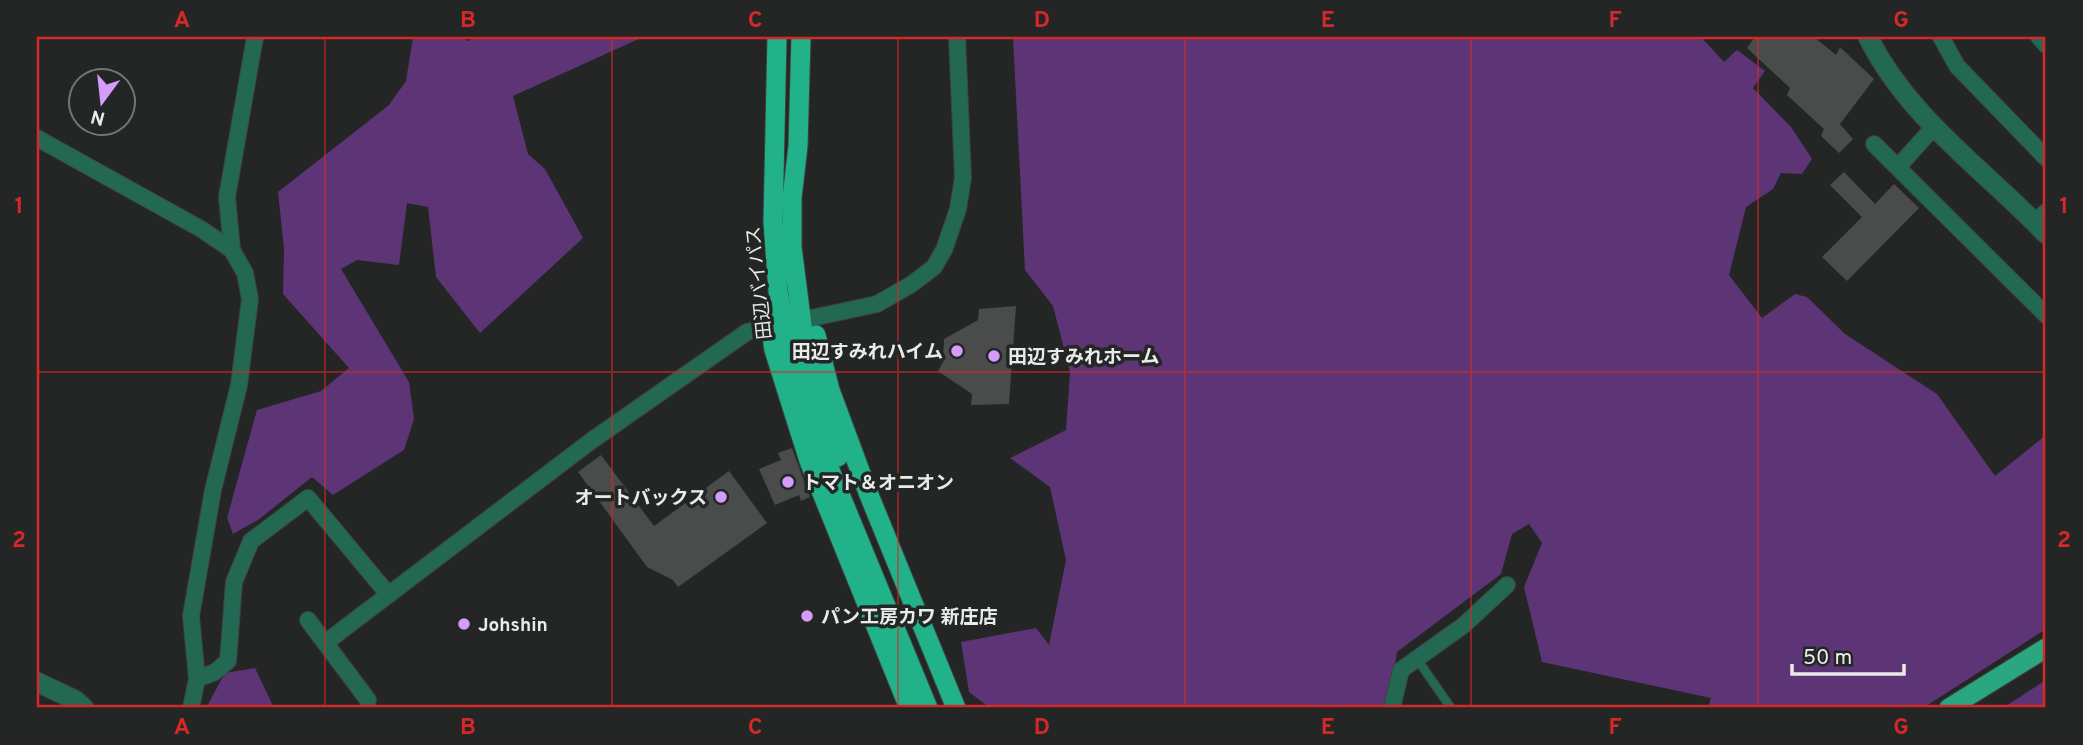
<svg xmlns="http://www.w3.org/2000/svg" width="2083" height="745" viewBox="0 0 2083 745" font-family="Overpass,'Noto Sans JP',sans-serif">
  <rect width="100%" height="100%" fill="#232625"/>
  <g fill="#5d3576">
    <path d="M413,37H461L468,41L476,37H643L513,96L528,154L545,169L583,238L480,333L436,277L428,207L407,203L399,265L357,260L341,269L409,382L414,419L404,450L333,495L312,477L258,520L233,534L227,518L257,410L321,391L349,368L283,294L284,248L278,192L389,105L406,81Z"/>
    <path d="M1013,37H1701L1724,62L1737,50L1765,71L1753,88L1791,127L1812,159L1802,174L1781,173L1773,189L1746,207L1729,275L1762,318L1795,294L1807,297L1845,334L1937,394L1995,476L2046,435V629L1923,708H1708L1711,698L1542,662L1524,587L1542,543L1529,524L1512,534L1501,574L1397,652L1388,708H990L969,692L961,642L1036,628L1049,645L1066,560L1050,487L1010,458L1066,430L1070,372L1053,306L1025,270Z"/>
    <path d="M255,668L274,708H206L225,673Z"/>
    <path d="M2046,680V708H2003Z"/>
  </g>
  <g fill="#494c4b">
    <path d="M1755,37H1814L1836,55L1840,47L1874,79L1840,124L1853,139L1839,153L1821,136L1824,129L1787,95L1790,88L1747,48Z"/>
    <path d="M1844,172L1875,204L1894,184L1919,208L1847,281L1822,257L1862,217L1830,185Z"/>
    <path d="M1016,306L1009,404L971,405L972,394L938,371L943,362L944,339L978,320L979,309Z"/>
    <path d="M792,448L810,497L801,501L799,495L775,505L759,469L781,460L778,453Z"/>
    <path d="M601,455L654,526L729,471L767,523L678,587L673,580L647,567L578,472Z"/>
  </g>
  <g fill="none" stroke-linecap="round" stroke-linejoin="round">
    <g stroke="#3f4241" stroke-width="10">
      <path id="service" d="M1417,659L1451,708"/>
    </g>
    <g stroke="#3f4241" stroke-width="18">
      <g id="minor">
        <path d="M1941,37L1957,66L2046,158"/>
        <path d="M2039,37L2046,45"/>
        <path d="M37,138L201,229L232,250L245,273L250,299L239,385L213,490L191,616L197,679L191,708"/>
        <path d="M1874,144L2046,315"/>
        <path d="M1898,167L1933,128"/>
        <path d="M2035,222L2046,212"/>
        <path d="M232,250L227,197L255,37"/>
        <path d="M308,620L368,700"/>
        <path d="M325,643L591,441L747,332L877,304L912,284L934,267L944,250L958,209L963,177L957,37"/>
        <path d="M197,679L215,672L228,661L234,582L251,541L308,498L388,594"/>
        <path d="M1392,708L1401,670L1464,625L1507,585"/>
      </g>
    </g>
    <g stroke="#3f4241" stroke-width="21">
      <g id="tertiary">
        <path d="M1868,37C1909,119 1984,169 2046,234"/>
        <path d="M37,682L75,700L84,708"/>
      </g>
    </g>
    <g stroke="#3f4241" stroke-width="21">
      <path id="primary" d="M1949,708L2046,648"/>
    </g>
    <g stroke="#3f4241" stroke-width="21">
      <g id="trunk">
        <path d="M777,37L773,222L778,291L788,350L816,436L928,708"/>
        <path d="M801,37L798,146L792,198V247L805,349L838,457"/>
        <path d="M768,311L774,350L809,461L909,708"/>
        <path d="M816,335L830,390L869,495L956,708"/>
      </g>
    </g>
    <use href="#service" stroke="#226852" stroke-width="8"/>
    <use href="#minor" stroke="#226852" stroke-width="16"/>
    <use href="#tertiary" stroke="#226852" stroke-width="19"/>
    <use href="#primary" stroke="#2aa681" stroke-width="19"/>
    <use href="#trunk" stroke="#22b28a" stroke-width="19"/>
  </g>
  <path fill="none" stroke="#d62828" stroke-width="2" stroke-opacity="0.55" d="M325,37V708M612,37V708M898,37V708M1185,37V708M1471,37V708M1758,37V708M37,372H2046"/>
  <g fill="#d49cfb" stroke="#232625" stroke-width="2.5">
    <circle cx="957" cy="351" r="7"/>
    <circle cx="994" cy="356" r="7"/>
    <circle cx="788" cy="482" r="7"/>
    <circle cx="721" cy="497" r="7"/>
    <circle cx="807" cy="616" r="7"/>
    <circle cx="464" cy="624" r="7"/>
  </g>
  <g text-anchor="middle" stroke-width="7" stroke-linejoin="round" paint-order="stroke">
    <g font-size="19" fill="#e9ebea" stroke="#232625">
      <text transform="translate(758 283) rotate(-96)" y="7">田辺バイパス</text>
    </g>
    <g font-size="19" font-weight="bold" fill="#e9ebea" stroke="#232625" text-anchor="start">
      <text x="943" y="358" text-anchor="end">田辺すみれハイム</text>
      <text x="1008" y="363">田辺すみれホーム</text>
      <text x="802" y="489">トマト＆オニオン</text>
      <text x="707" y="504" text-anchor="end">オートバックス</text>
      <text x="821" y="623">パン工房カワ 新庄店</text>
      <text x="478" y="631">Johshin</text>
    </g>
  </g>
  <rect width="2083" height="745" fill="none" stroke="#232625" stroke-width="77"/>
  <g transform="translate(102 102) rotate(195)"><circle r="33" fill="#232625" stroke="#727574" stroke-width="2"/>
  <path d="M0-5L12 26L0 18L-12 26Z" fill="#d49cfb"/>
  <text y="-10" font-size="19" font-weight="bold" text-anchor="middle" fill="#e9ebea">N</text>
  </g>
  <path d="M1792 664v10h112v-10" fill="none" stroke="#e9ebea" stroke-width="3.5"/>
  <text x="1803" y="664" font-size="21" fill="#e9ebea" stroke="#232625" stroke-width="5" paint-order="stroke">50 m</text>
  <rect x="38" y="38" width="2006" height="668" fill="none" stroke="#d62828" stroke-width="2.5"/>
  <g font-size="23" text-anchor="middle" font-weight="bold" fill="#d62828">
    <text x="182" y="27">A</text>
    <text x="468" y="27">B</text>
    <text x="755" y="27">C</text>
    <text x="1042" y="27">D</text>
    <text x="1328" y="27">E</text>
    <text x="1615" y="27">F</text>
    <text x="1901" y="27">G</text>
    <text x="19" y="213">1</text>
    <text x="2064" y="213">1</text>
    <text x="19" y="547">2</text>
    <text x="2064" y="547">2</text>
    <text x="182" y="734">A</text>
    <text x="468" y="734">B</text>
    <text x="755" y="734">C</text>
    <text x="1042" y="734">D</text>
    <text x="1328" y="734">E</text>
    <text x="1615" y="734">F</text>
    <text x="1901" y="734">G</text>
  </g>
</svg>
